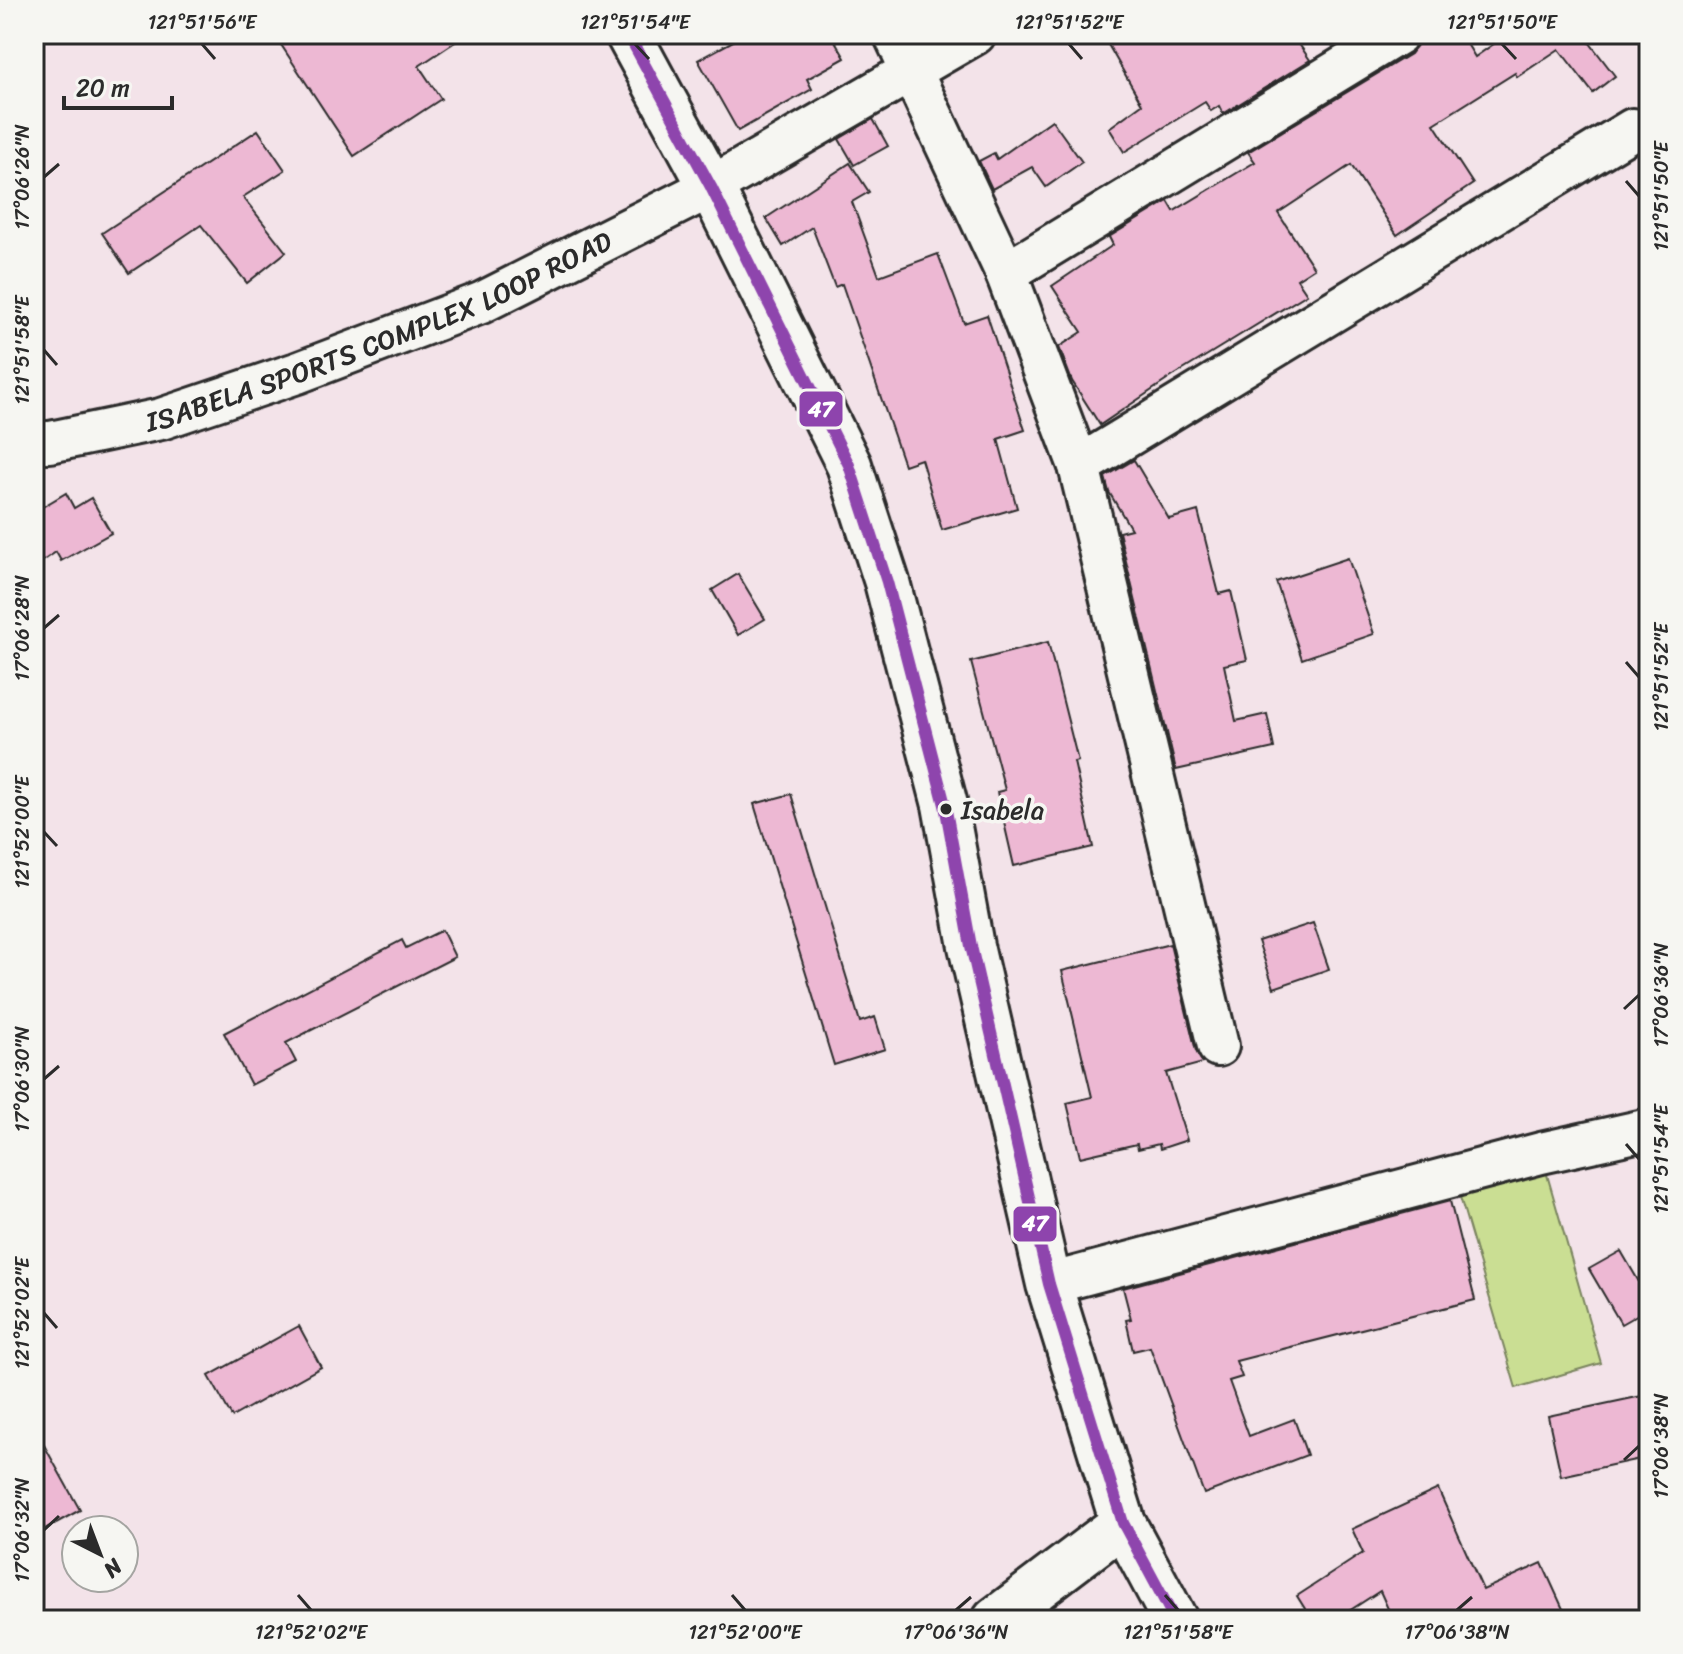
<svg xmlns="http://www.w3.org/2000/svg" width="1683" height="1654" viewBox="0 0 1683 1654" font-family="Sriracha,sans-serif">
  <rect width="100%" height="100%" fill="#f3e3e9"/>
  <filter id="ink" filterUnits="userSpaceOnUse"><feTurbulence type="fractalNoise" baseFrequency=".0125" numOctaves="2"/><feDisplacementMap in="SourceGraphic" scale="16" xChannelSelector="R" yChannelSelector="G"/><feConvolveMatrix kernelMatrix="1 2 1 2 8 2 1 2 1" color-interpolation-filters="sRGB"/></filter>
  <g filter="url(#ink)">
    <path fill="#cade93" stroke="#7a845f" stroke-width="2" d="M1546,1171L1601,1363L1516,1388L1460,1197Z"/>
    <g fill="#edb8d3" stroke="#2b2b2b" stroke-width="2">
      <path d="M274,34H467L419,66L441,99L354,156Z"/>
      <path d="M746,34H831L845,58L807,79L812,89L738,131L698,60Z"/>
      <path d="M1102,34H1292L1310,60L1223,114L1219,106L1211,111L1205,102L1124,152L1109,128L1142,104Z"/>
      <path d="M1434,34H1461L1475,57L1508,34H1583L1615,76L1593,93L1559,49L1517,77L1515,73L1434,124L1473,184L1397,235L1351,165L1278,213L1314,268L1297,279L1307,294L1170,378L1100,425L1072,381L1059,347L1082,332L1052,286L1113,245L1109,237L1168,201L1174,211L1255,162L1248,152L1410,54L1419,42Z"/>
      <path d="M873,119L888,146L854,165L839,139Z"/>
      <path d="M1052,120L1082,162L1046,187L1032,167L992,189L979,161L994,153L997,159Z"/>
      <path d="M258,130L285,170L243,197L286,252L247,283L201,225L129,273L102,233Z"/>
      <path d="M850,163L869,192L852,202L879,276L938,254L964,323L987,315L1025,430L998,439L1017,508L942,530L921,459L904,465L842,284L835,287L812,227L783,246L766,218Z"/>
      <path d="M1134,460L1169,519L1198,511L1219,594L1231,591L1247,660L1224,665L1236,721L1267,714L1274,748L1176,770L1119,532L1131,529L1109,492L1105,477Z"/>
      <path d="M66,493L74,508L91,498L111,533L61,561L56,552L34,567V512Z"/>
      <path d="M1348,558L1374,634L1302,659L1276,582Z"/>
      <path d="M738,574L765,619L738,635L712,590Z"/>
      <path d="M1048,642L1078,761L1074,762L1093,847L1014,866L997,792L1005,790L971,662Z"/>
      <path d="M791,794L860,1022L875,1017L885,1049L834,1065L754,804Z"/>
      <path d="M1313,923L1329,969L1274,988L1258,941Z"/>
      <path d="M442,930L455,957L286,1043L296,1062L251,1085L224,1033L402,940L406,948Z"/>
      <path d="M1170,944L1196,1051L1203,1063L1166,1073L1187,1140L1160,1149L1159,1144L1138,1149L1137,1144L1080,1157L1067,1103L1092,1097L1062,971Z"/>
      <path d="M1450,1201L1475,1300L1236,1361L1242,1377L1229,1381L1249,1436L1294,1419L1307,1455L1204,1494L1150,1347L1133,1351L1126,1320L1131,1319L1123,1288Z"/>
      <path d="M1621,1251L1649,1299V1308L1621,1324L1589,1269Z"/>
      <path d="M299,1326L321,1367L232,1417L209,1376Z"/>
      <path d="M1642,1396L1649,1429V1457L1561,1476L1548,1416Z"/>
      <path d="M34,1427L80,1510L34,1535Z"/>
      <path d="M1438,1489L1483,1590L1542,1563L1568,1620H1393L1380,1591L1335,1620H1312L1297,1596L1363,1553L1352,1529Z"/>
    </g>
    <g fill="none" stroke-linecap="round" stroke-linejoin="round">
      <g stroke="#2b2b2b" stroke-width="46">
        <g id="minor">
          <path d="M894,34L1006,273L1079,466L1218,1046"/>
          <path d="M1006,273L1398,34"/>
          <path id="s1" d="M34,442H50L161,419L297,373L481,303L711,187L975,34"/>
          <path d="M1079,466L1633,129"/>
          <path d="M1049,1284L1541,1153L1649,1129"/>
        </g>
      </g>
      <g stroke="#2b2b2b" stroke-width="50">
        <path id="tertiary" d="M995,1620L1123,1523"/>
      </g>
      <g stroke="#2b2b2b" stroke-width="50">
        <path id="trunk" d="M628,34L711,187L849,465L887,582L945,805L971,946L1049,1284L1123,1523L1175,1620"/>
      </g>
      <use href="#minor" stroke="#f6f6f2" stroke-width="40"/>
      <use href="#tertiary" stroke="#f6f6f2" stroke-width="44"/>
      <use href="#trunk" stroke="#f6f6f2" stroke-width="44"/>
      <g stroke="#f6f6f2" stroke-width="18">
        <path id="bus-1" d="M628,34L711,187L849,465L887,582L945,805L971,946L1049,1284L1123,1523L1175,1620"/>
      </g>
      <use href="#bus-1" stroke="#8e44ad" stroke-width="12"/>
    </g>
  </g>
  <path fill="none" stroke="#2b2b2b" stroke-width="3" d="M202,44L215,59M635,44L649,59M1069,44L1082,59M1502,44L1516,59M44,177L59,164M1626,181L1639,196M44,350L57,365M44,628L59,615M1626,662L1639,677M44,832L57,846M1624,1009L1639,995M44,1079L59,1066M1626,1144L1639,1159M44,1313L57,1328M1624,1460L1639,1446M44,1530L59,1516M298,1595L311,1610M732,1595L745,1610M1165,1595L1178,1610M956,1610L971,1597M1457,1610L1472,1597"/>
  <circle fill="#2b2b2b" stroke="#f6f6f2" stroke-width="3" cx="946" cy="809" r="7"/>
  <g text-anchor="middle" stroke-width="7" stroke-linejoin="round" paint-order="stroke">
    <g font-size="26" fill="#2b2b2b" stroke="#f6f6f2" text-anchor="start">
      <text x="961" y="819">Isabela</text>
    </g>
    <g font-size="28" fill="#2b2b2b" stroke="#f6f6f2">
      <text dy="10" stroke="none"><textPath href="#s1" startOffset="364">ISABELA SPORTS COMPLEX LOOP ROAD</textPath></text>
    </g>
  </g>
  <g stroke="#f6f6f2" stroke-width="3">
    <rect x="798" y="390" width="46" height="38" rx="8" fill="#8e44ad"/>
    <rect x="1012" y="1205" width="46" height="38" rx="8" fill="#8e44ad"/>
  </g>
  <g font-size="22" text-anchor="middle" font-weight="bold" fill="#fff">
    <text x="821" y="417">47</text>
    <text x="1035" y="1231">47</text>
  </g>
  <rect width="1683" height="1654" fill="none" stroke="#f6f6f2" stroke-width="88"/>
  <g transform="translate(100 1554) rotate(138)"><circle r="38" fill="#f6f6f2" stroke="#a5a5a2" stroke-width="2"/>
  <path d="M0-6L14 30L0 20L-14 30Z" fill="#2b2b2b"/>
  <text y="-12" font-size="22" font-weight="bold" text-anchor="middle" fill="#2b2b2b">N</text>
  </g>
  <path d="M64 96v12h108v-12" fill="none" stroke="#2b2b2b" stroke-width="4"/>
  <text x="76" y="96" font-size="24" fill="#2b2b2b" stroke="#f6f6f2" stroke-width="6" paint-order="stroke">20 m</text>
  <rect x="44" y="44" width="1595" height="1566" fill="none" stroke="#2b2b2b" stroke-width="3"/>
  <g font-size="20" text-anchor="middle" fill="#2b2b2b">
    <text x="202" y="29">121°51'56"E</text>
    <text x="635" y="29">121°51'54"E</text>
    <text x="1069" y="29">121°51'52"E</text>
    <text x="1502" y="29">121°51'50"E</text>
    <text transform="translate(22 177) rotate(-90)" y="7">17°06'26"N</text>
    <text transform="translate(1661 196) rotate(-90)" y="7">121°51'50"E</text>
    <text transform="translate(22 350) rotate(-90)" y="7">121°51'58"E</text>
    <text transform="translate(22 628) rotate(-90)" y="7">17°06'28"N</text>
    <text transform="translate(1661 677) rotate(-90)" y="7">121°51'52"E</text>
    <text transform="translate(22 832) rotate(-90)" y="7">121°52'00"E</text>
    <text transform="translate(1661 995) rotate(-90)" y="7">17°06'36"N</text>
    <text transform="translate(22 1079) rotate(-90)" y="7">17°06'30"N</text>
    <text transform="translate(1661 1159) rotate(-90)" y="7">121°51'54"E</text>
    <text transform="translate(22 1313) rotate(-90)" y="7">121°52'02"E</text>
    <text transform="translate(1661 1446) rotate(-90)" y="7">17°06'38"N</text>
    <text transform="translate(22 1530) rotate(-90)" y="7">17°06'32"N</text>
    <text x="311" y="1639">121°52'02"E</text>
    <text x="745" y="1639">121°52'00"E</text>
    <text x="956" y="1639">17°06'36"N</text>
    <text x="1178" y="1639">121°51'58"E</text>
    <text x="1457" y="1639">17°06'38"N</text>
  </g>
</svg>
